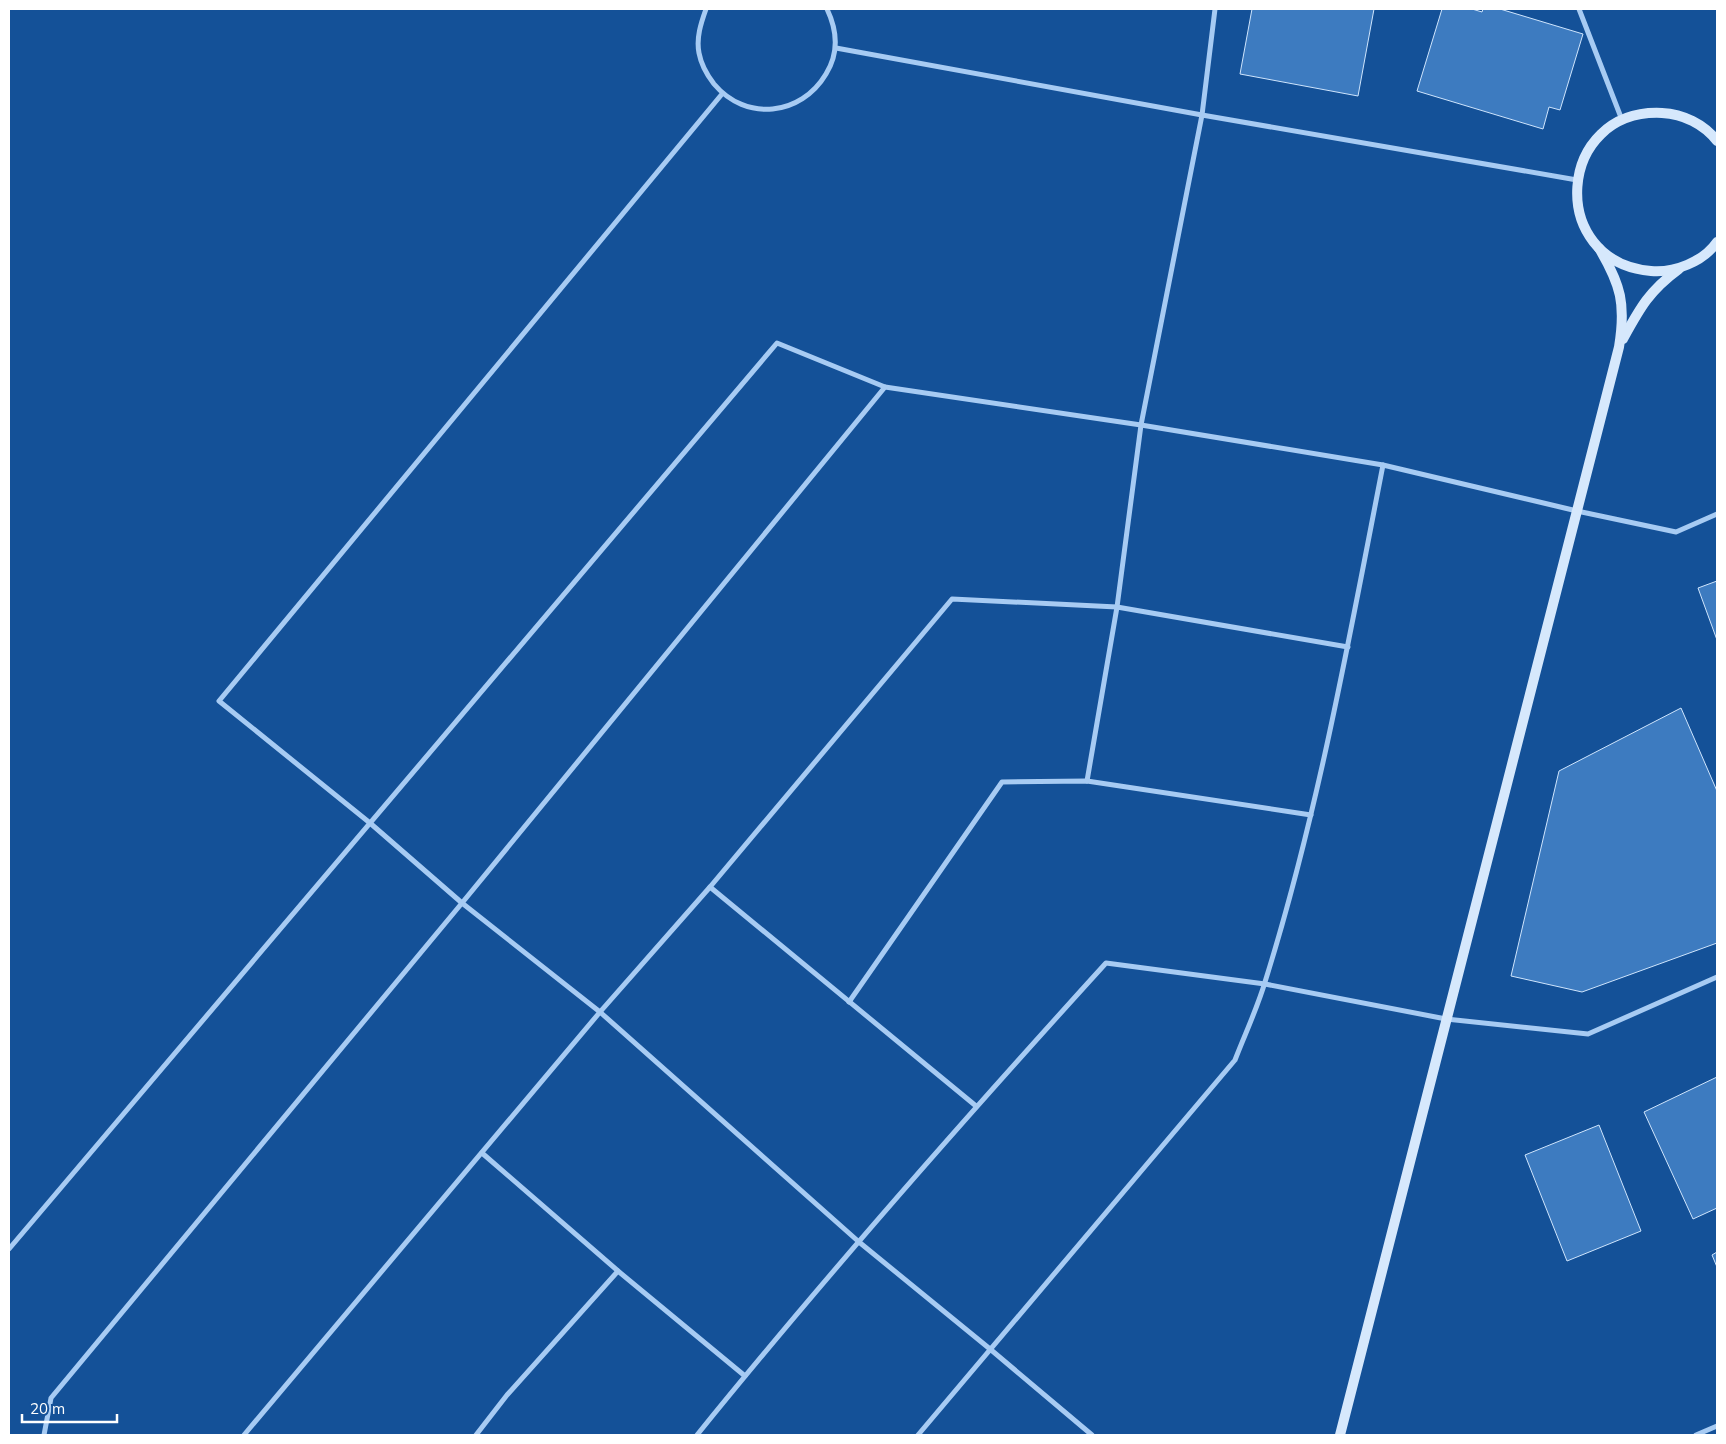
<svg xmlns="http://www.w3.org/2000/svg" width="1726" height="1444" viewBox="0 0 1726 1444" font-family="Mulish,sans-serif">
  <rect width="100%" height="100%" fill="#145198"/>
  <g fill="#3d7bc0" stroke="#cfe5fd">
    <path d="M1252,9H1374L1358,96L1240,74Z"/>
    <path d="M1442,9H1472L1482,12L1483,9H1500L1583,34L1560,110L1549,107L1543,129L1417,91Z"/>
    <path d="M1717,581V640L1698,588Z"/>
    <path d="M1681,708L1717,791V943L1582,992L1511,976L1559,771Z"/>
    <path d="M1717,1077V1208L1693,1219L1644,1112Z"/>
    <path d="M1599,1125L1641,1231L1567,1261L1525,1155Z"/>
    <path d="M1717,1252V1267L1712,1255Z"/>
  </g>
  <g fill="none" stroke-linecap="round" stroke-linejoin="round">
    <g stroke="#a7cbf3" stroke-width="5">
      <path d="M706,9C701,23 696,38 699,53C701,64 707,75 714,84C746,122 801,116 826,74C839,53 837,30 827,9"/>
      <path d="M1579,9L1622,120"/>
      <path d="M836,48L1202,115L1577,180"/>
      <path d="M722,94L219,701L370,823L462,903L600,1012L859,1242L990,1349L1092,1435"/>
      <path d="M1087,781L1117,607L1141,425L1202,115L1215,9"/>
      <path d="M710,887L976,1106"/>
      <path d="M849,1002L1002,782L1087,781L1311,815"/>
      <path d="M482,1153L618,1271L745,1376"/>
      <path d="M9,1249L777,343L885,387"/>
      <path d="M44,1435L51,1398L462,903L885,387L1141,425L1383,465L1577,511L1676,532L1717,514"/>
      <path d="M244,1435L600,1012L710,887L952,599L1117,607L1348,647"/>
      <path d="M476,1435L507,1395L618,1271"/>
      <path d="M697,1435C828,1273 966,1117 1106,963L1265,984L1446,1019L1588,1034L1717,977"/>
      <path d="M918,1435L1235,1060C1245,1034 1257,1009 1265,982C1318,813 1349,639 1383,465"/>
      <path d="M1696,1435L1717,1426"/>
    </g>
    <g stroke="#d6e8fc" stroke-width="10">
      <path d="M1717,141C1704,124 1683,114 1662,113C1556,108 1546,262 1651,271C1674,273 1703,262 1717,242"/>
      <path d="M1623,339C1640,308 1649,291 1679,269"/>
      <path d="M1340,1435L1619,347C1626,304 1621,285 1599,248"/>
    </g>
  </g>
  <rect width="1726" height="1444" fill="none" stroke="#ffffff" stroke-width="20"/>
  <path d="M22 1414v8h95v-8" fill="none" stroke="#ffffff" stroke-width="2.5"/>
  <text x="30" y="1414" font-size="15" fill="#ffffff" stroke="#145198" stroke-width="4" paint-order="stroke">20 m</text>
</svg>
